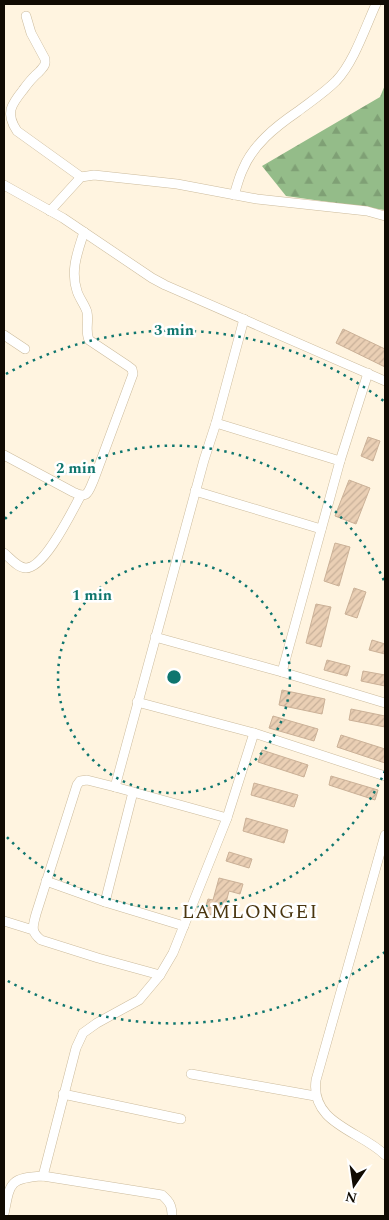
<svg xmlns="http://www.w3.org/2000/svg" width="389" height="1220" viewBox="0 0 389 1220" font-family="Spectral,serif">
  <defs>
    <pattern id="forest-firs" width="22" height="20" patternUnits="userSpaceOnUse" patternTransform="scale(1.25)"><rect width="22" height="20" fill="#94bc89"/><path d="M5 1l3.5 6h-7zM16 11l3.5 6h-7z" fill="#7fa075"/></pattern>
    <pattern id="building-hatch" width="6" height="6" patternUnits="userSpaceOnUse" patternTransform="scale(1.25)"><rect width="6" height="6" fill="#eacfb4"/><path d="M-1 1l2-2M0 6l6-6M5 7l2-2" fill="none" stroke="#c8b099"/></pattern>
  </defs>
  <rect width="100%" height="100%" fill="#fff4e0"/>
  <path fill="url(#forest-firs)" d="M385,85V210L286,196L262,166L380,97Z"/>
  <g fill="url(#building-hatch)" stroke="#cbb197">
    <path d="M343,329L385,349V367L336,343Z"/>
    <path d="M368,437L380,441L373,461L361,456Z"/>
    <path d="M349,480L370,488L356,524L335,516Z"/>
    <path d="M335,543L350,547L339,586L324,581Z"/>
    <path d="M354,588L366,592L357,618L345,614Z"/>
    <path d="M316,604L331,607L321,647L306,643Z"/>
    <path d="M372,640L385,644V654L369,650Z"/>
    <path d="M327,660L350,666L347,676L324,670Z"/>
    <path d="M363,671L385,675V686L361,681Z"/>
    <path d="M282,690L325,699L322,714L279,705Z"/>
    <path d="M351,709L385,716V727L349,720Z"/>
    <path d="M273,716L318,729L314,741L269,728Z"/>
    <path d="M341,735L385,749V763L337,747Z"/>
    <path d="M262,750L308,765L304,777L258,762Z"/>
    <path d="M331,776L378,790L375,800L329,785Z"/>
    <path d="M254,783L298,795L294,807L251,795Z"/>
    <path d="M246,818L288,830L284,843L243,831Z"/>
    <path d="M229,852L252,859L249,868L226,861Z"/>
    <path d="M219,878L243,884L240,894L229,891L222,918L204,913L208,899L213,900Z"/>
  </g>
  <g fill="none" stroke-linecap="round" stroke-linejoin="round">
    <g stroke="#ccbb9c" stroke-width="10">
      <g id="street">
        <path d="M26,16L31,33L45,59C46,66 43,67 39,72C33,77 28,83 23,90C11,105 5,113 17,131L81,177"/>
        <path d="M4,185L63,218L152,278L165,285L385,381"/>
        <path d="M234,195C237,186 239,177 243,169C253,145 275,127 297,112C310,102 324,93 336,81C354,62 365,28 376,4"/>
        <path d="M50,211L81,177L94,175L177,184L257,199L367,211L385,216"/>
        <path d="M4,335L25,349"/>
        <path d="M216,423L340,461"/>
        <path d="M4,455L73,492C88,499 88,493 94,479L133,374L132,369L128,366L89,340C85,331 89,322 87,312C85,305 79,298 77,291C70,270 78,251 84,232"/>
        <path d="M195,491L321,529"/>
        <path d="M4,553C10,558 18,568 26,568C45,568 72,511 81,495"/>
        <path d="M155,637L282,672L385,703"/>
        <path d="M282,672L340,461L368,373"/>
        <path d="M137,702L254,733L385,776"/>
        <path d="M115,787L204,460L216,423L244,319"/>
        <path d="M385,835L316,1080C310,1124 361,1131 385,1155"/>
        <path d="M46,881L105,902L184,926"/>
        <path d="M105,902L133,792"/>
        <path d="M4,921L33,930"/>
        <path d="M160,975L98,958L41,940C30,931 33,926 36,914L77,785L80,781L87,780L115,787L227,818"/>
        <path d="M191,1074L315,1096"/>
        <path d="M63,1094L181,1119"/>
        <path d="M43,1176L76,1048L83,1033L97,1023L139,1000L160,975L173,953L227,818L254,733"/>
        <path d="M4,1214C10,1183 9,1178 43,1176L162,1195C170,1202 172,1206 172,1216"/>
      </g>
    </g>
    <use href="#street" stroke="#fff" stroke-width="9"/>
  </g>
  <g fill="none" stroke="#0f766e" stroke-width="2.5" stroke-dasharray="2.5 5">
    <circle cx="174" cy="677" r="116"/>
    <path d="M385 771A231 231 0 0 1 5 835M5 519A231 231 0 0 1 385 583"/>
    <path d="M385 952A347 347 0 0 1 6 980M6 374A347 347 0 0 1 385 402"/>
  </g>
  <g text-anchor="middle" stroke-width="5" stroke-linejoin="round" paint-order="stroke">
    <g font-size="20" letter-spacing="1" fill="#4a3610" stroke="#fff">
      <text x="250" y="918">LAMLONGEI</text>
    </g>
  </g>
  <circle cx="174" cy="677" r="8" fill="#0f766e" stroke="#fff" stroke-width="2.5"/>
  <g font-size="15" text-anchor="middle" font-weight="bold" fill="#0f766e" stroke="#fff" stroke-width="5" stroke-linejoin="round" paint-order="stroke">
    <text x="174" y="335">3 min</text>
    <text x="76" y="473">2 min</text>
    <text x="92" y="600">1 min</text>
  </g>
  <rect width="389" height="1220" fill="none" stroke="#110b03" stroke-width="10"/>
  <g transform="translate(354 1185) rotate(193)" stroke="#ffffff" stroke-width="4" paint-order="stroke">
  <path d="M0-4L9 19L0 12L-9 19Z" fill="#110b03"/>
  <text y="-8" font-size="14" font-weight="bold" text-anchor="middle" fill="#110b03">N</text>
  </g>
</svg>
